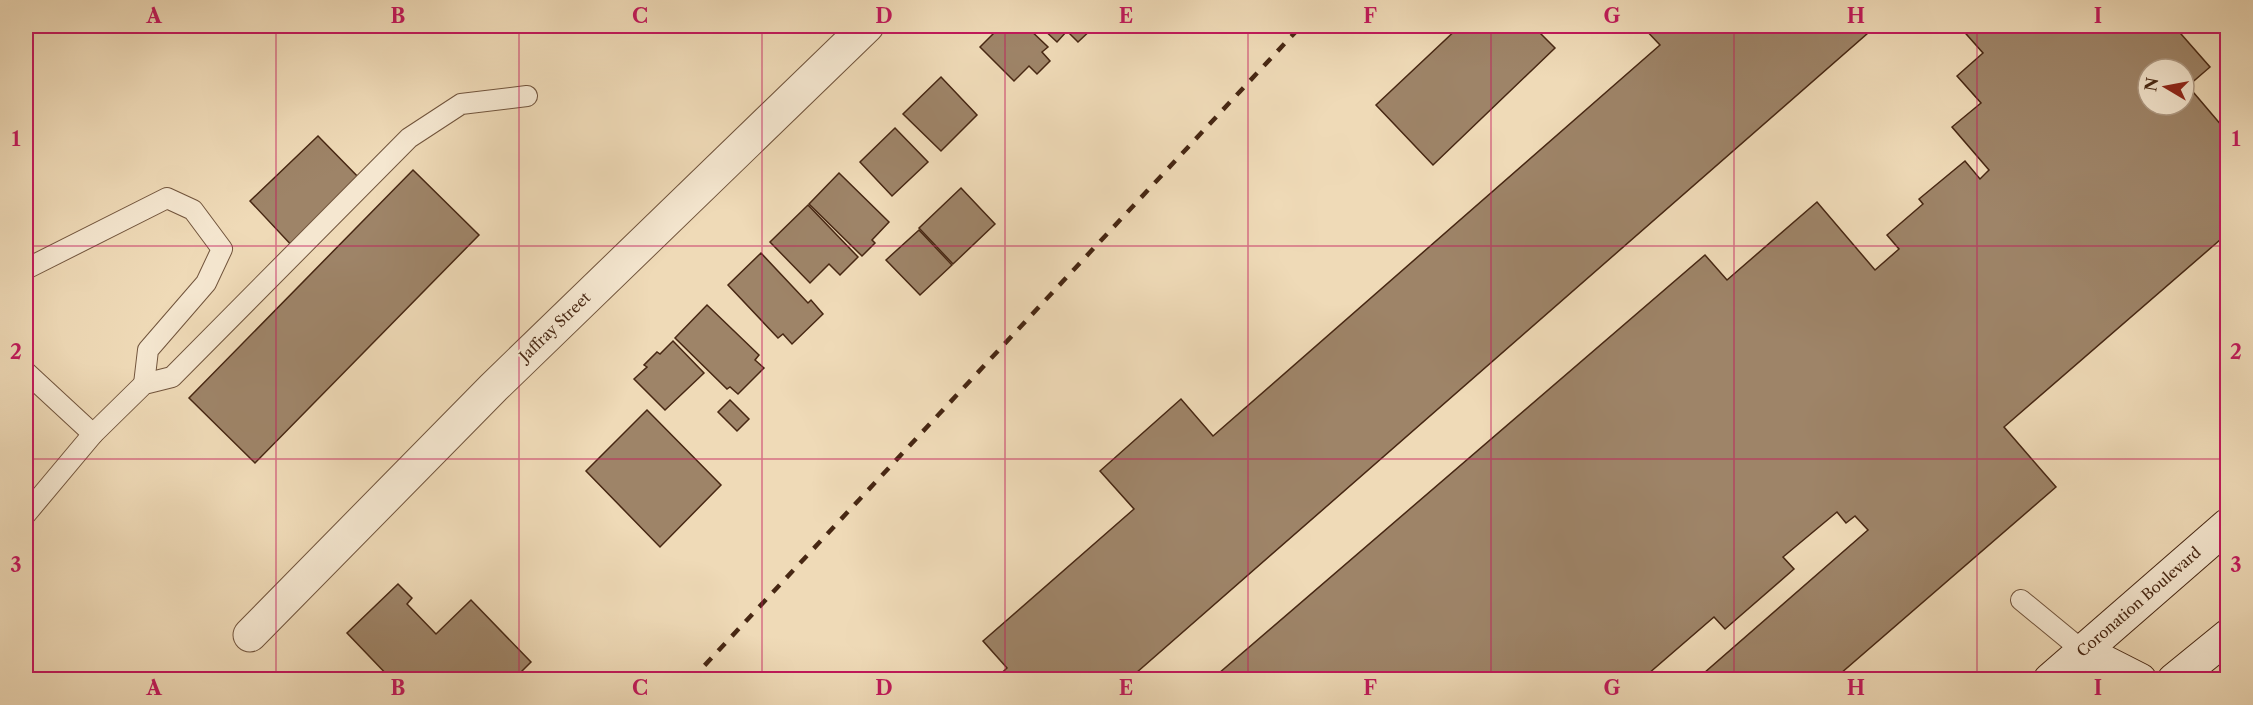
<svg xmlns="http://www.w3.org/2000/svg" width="2253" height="705" viewBox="0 0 2253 705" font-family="'Libre Caslon Text',serif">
  <rect width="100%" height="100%" fill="#efdab7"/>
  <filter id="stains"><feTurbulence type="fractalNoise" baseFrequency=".00333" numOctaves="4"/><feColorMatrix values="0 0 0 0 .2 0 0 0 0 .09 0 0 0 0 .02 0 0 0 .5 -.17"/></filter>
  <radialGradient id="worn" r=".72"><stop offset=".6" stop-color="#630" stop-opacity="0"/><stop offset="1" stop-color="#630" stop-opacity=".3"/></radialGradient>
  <g fill="#9e8468" stroke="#472713" stroke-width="1.5" fill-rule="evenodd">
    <path d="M1001,26H1026L1048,47L1042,52L1050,61L1037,74L1029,66L1014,81L980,47Z"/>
    <path d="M1040,26H1095L1078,42L1067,31L1057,42Z"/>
    <path d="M1460,26H1533L1555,48L1433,165L1376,105Z"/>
    <path d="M1642,26H1876L1128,680H994L1007,668L983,641L1134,509L1100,471L1181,399L1213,436L1660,45Z"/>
    <path d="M1959,26H2174L2210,67L2188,86L2228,133V233L2004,427L2056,487L1833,680H1696L1868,530L1855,516L1846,523L1837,512L1783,557L1794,569L1725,629L1714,617L1641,680H1211L1705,255L1727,280L1817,202L1875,270L1899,249L1887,235L1923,204L1919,199L1965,161L1980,179L1989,170L1952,127L1981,103L1957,76L1983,53ZM2148,69H2184V105H2148Z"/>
    <path d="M941,77L977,115L941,151L903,114Z"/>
    <path d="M895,128L928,162L892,196L860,162Z"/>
    <path d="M318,136L364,183L295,249L250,201Z"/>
    <path d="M413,170L479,235L255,463L189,398Z"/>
    <path d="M839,173L889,222L872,240L875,243L862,256L809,204Z"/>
    <path d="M961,188L995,224L953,264L919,228Z"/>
    <path d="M808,205L858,257L840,275L829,264L810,283L770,242Z"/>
    <path d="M919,230L952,265L920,295L886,260Z"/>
    <path d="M761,253L808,303L811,300L823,314L792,344L783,334L778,338L728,285Z"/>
    <path d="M707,305L759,355L755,360L764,368L738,394L730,387L727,389L675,338Z"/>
    <path d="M673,341L704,373L665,410L634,379L647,367L644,365L657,352L660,354Z"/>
    <path d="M730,400L749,419L737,431L718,412Z"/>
    <path d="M647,410L721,485L660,547L586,471Z"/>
    <path d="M398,584L412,598L407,604L436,634L471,600L531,662L513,680H392L347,633Z"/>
  </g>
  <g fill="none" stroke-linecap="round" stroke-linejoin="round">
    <g stroke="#71543c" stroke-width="22">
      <g id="lane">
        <path d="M26,269L167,198L193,210L222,249L206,283L148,350L144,384"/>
        <path d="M26,372L93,434"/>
        <path d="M26,514L93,434L144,384L172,377L409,138L461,104L527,96"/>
        <path d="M2021,600L2083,651"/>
      </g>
    </g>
    <g stroke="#71543c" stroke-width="35">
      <path id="street" d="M250,635L494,387L867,26"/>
    </g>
    <g stroke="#472713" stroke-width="35">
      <g id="secondary">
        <path d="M2083,651L2140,680"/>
        <path d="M2050,680L2228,525"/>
        <path d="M2174,680L2228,636"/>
      </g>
    </g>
    <use href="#lane" stroke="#f5e7d0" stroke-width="20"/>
    <use href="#street" stroke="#f5e7d0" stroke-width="33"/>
    <use href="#secondary" stroke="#f5e7d0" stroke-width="33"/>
    <path stroke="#472713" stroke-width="4.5" stroke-dasharray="10 10" stroke-linecap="butt" d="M691,680L1301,26"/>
  </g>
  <path fill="none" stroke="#c2185b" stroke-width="1.5" stroke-opacity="0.55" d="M276,26V680M519,26V680M762,26V680M1005,26V680M1248,26V680M1491,26V680M1734,26V680M1977,26V680M26,246H2228M26,459H2228"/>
  <g text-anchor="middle" stroke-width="4.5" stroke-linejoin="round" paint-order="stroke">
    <g font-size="15" fill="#472713" stroke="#f5e7d0">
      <text transform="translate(555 327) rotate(-44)" y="5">Jaffray Street</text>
      <text transform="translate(2139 602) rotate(-41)" y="5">Coronation Boulevard</text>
    </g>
  </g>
  <rect width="2253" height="705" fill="none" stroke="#efdab7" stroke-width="66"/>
  <g transform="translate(2166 87) rotate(280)"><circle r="28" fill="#f5e7d0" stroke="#af9a84" stroke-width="1.5"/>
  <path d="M0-4.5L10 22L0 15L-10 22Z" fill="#8f2418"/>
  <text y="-9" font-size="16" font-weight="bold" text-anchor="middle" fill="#472713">N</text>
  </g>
  <rect x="33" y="33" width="2187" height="639" fill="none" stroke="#c2185b" stroke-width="2"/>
  <g font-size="20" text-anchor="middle" font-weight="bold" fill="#c2185b">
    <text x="154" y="23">A</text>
    <text x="398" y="23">B</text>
    <text x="640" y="23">C</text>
    <text x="884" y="23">D</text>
    <text x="1126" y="23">E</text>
    <text x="1370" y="23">F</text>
    <text x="1612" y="23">G</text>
    <text x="1856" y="23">H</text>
    <text x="2098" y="23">I</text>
    <text x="16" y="146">1</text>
    <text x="2236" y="146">1</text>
    <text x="16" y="359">2</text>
    <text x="2236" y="359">2</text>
    <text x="16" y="572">3</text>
    <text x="2236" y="572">3</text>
    <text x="154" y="695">A</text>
    <text x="398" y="695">B</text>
    <text x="640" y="695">C</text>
    <text x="884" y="695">D</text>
    <text x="1126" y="695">E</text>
    <text x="1370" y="695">F</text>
    <text x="1612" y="695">G</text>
    <text x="1856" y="695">H</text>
    <text x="2098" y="695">I</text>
  </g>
  <rect width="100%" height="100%" filter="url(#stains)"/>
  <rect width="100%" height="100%" fill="url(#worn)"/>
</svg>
